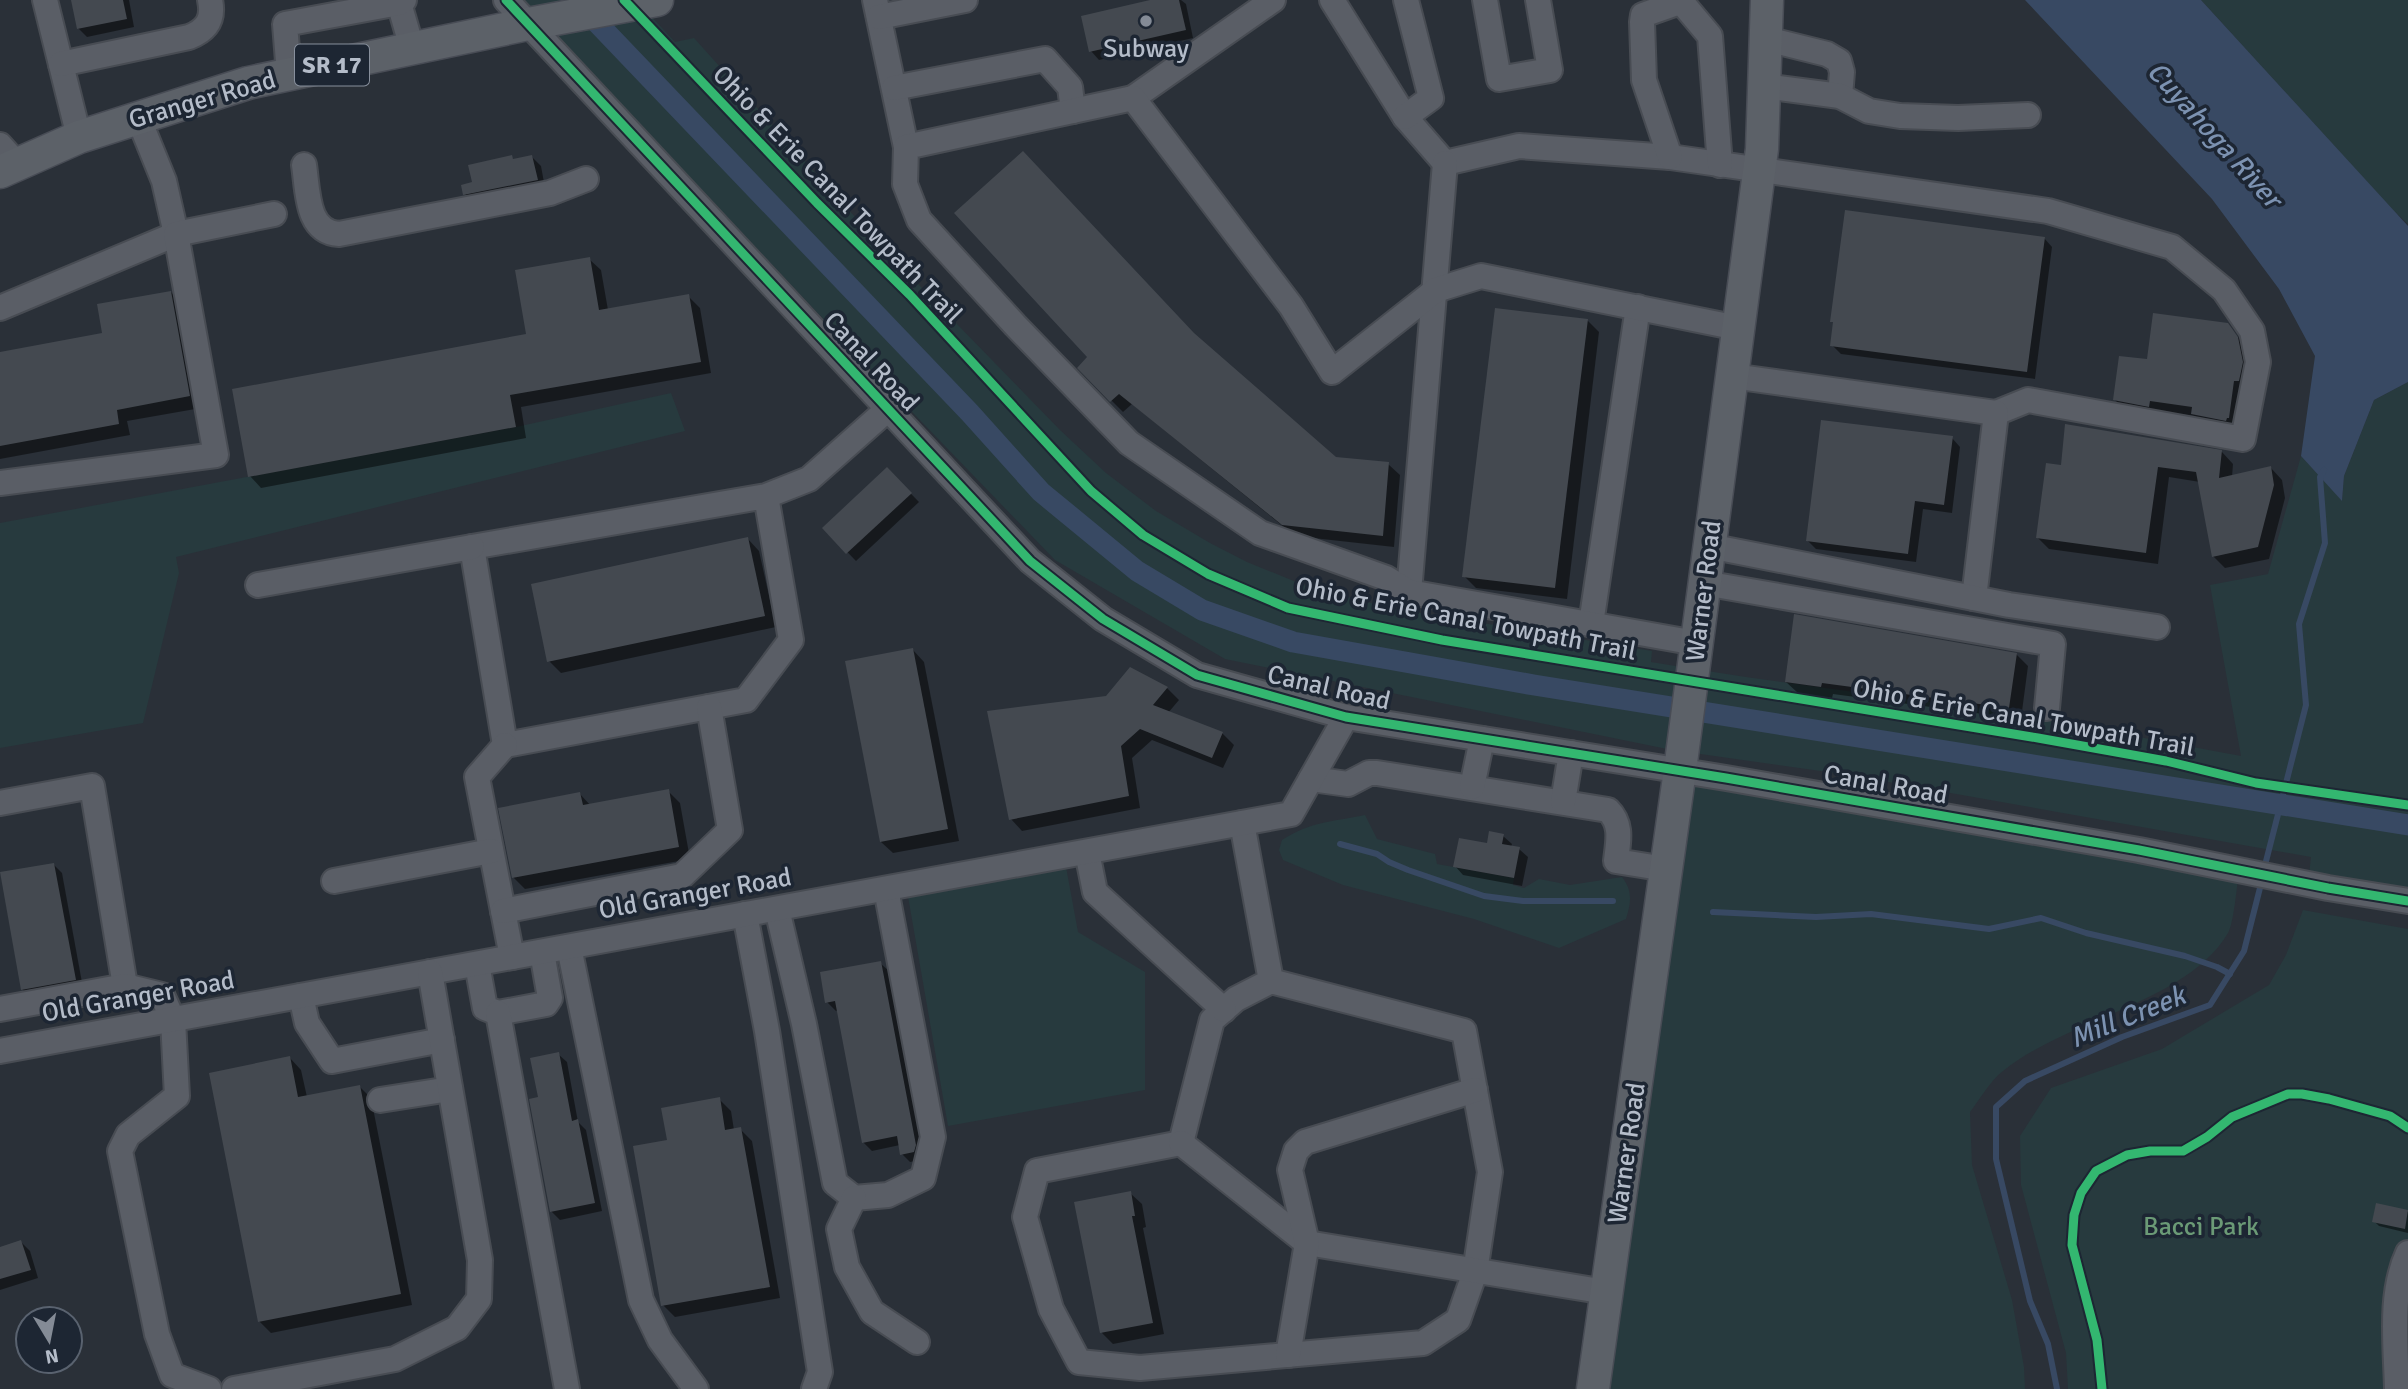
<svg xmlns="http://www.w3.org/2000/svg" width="2408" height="1389" viewBox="0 0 2408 1389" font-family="Signika,sans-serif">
  <rect width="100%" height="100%" fill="#2a3038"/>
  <g fill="#273a3e">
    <path d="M523,0H636L675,42L694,38L882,247L1060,430L1106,473L1156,511L1210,543L1247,562L1306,586L1386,607L1652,651L1651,662C1804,688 1959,703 2112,728V732L2241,756L2210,585L2268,574L2301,456L2342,500L2344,476L2374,400L2408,382V901L2308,884L2311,857L1849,775L1672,750L1225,659L1055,560L860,358Z"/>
    <path d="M2201,0H2408V224L2393,210Z"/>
    <path d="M671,393L685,431L176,557L179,573L143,723L0,748V523L516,427Z"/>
    <path d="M1680,770L2239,871C2237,884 2234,923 2228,933C2188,1002 2065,1020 2003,1071C1990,1081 1980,1099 1970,1112L1972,1165L2012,1300L2024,1367L2025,1389H1593Z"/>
    <path d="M1365,815L1377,839L1435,854L1437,864L1514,878L1513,885L1524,888L1539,879L1570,885L1622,877C1633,891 1631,903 1626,919L1559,948L1474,919L1343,885L1283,860L1279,850L1282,840C1312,821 1332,822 1365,815Z"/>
    <path d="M1064,856L1078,932L1145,972V1090L948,1126L906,885Z"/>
    <path d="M2303,910L2408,929V1389H2068L2066,1353L2021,1185L2020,1136L2051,1088L2162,1049L2269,985L2286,955Z"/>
  </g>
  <path fill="#384963" d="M2025,0H2201L2408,226V382L2374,400L2344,476L2342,501L2301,456L2315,356L2279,289L2212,199Z"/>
  <g fill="#0007">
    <path d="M73,0H129L134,27L87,37L78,28Z"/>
    <path d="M1158,0H1181L1186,4L1193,38L1099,60L1091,51Z"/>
    <path d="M511,157L515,161L532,157L541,166L545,188L473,202L465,194Z"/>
    <path d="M2044,238L2052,247L2035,379L1841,354L1832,345L1835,324L1832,321Z"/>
    <path d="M589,259L601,270L608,310L688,296L700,308L711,373L521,407L526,438L261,488L250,476L528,335Z"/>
    <path d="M171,292L182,304L201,408L127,421L130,435L0,459V353L104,334Z"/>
    <path d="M1587,320L1599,332L1567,599L1476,588L1464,576Z"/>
    <path d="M2227,324L2249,350L2240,429L2205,426L2195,416L2161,412L2126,411L2115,400L2149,361Z"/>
    <path d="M1079,368L1335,458L1388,464L1400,475L1394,547L1295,536L1132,404L1123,412Z"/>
    <path d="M1952,438L1960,447L1952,513L1923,509L1916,562L1816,549L1807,540Z"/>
    <path d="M2222,452L2233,464L2232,477L2271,468L2282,480L2285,498L2269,559L2225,568L2213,556L2200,482L2169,477L2158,564L2049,549L2038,538L2062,467Z"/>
    <path d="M887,469L919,502L856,561L824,528Z"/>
    <path d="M748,539L759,551L776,627L561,673L549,661Z"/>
    <path d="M913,650L924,662L959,841L893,853L881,842Z"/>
    <path d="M2016,654L2028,666L2021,719L1833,694L1832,698L1798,693L1786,682Z"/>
    <path d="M1131,669L1167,688L1179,700L1168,713L1222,733L1234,745L1223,768L1152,740L1132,758L1140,808L1022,831L1011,819Z"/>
    <path d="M668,791L680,803L690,859L525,889L513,877L580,794L591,806Z"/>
    <path d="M1503,836L1512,844L1511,847L1519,849L1528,857L1522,886L1463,875L1455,866Z"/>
    <path d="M53,864L62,873L83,988L31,998L22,989Z"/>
    <path d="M880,963L889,971L924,1154L922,1160L910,1162L902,1154L900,1145L872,1151L863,1142L839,1010L836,1011L827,1002Z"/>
    <path d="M558,1054L567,1062L578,1122L586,1130L602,1211L560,1220L551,1211L540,1099Z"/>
    <path d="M290,1058L301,1070L307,1097L360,1087L371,1098L412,1305L271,1333L259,1321Z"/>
    <path d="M719,1099L731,1111L734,1130L740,1129L752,1141L780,1298L675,1317L663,1305L669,1141Z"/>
    <path d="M1130,1193L1142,1204L1146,1227L1143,1228L1164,1334L1113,1344L1102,1333Z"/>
    <path d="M2377,1205L2408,1212V1233L2379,1226L2374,1221Z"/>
    <path d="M21,1242L30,1251L38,1278L0,1290V1249Z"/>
  </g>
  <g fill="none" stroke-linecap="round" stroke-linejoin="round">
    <g stroke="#384963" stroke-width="6">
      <path d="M1340,844L1377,854L1389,862L1408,870L1484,896L1523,901H1613"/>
      <path d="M2264,869L2306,705L2299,624L2325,543L2320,477L2324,470"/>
      <path d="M1713,912L1816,917L1871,914L1989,929L2041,918L2086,933L2185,956L2217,967L2230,974"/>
      <path d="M2057,1389L2048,1344L2030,1301L1996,1159V1107L2025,1081L2122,1037L2210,1005L2244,951L2262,880"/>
    </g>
    <path stroke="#384963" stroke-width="21" d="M582,7L970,413L1041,492L1137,571L1202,610L1293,642L1534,685L2408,825"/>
  </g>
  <g fill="#444950">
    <path d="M71,0H123L127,19L77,29Z"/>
    <path d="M1150,0H1179L1186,30L1089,52L1081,16Z"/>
    <path d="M1023,151L1194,333L1336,457L1389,462L1383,536L1282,525L1119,394L1110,402L1077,368L1087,357L954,213Z"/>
    <path d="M512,155L513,159L532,155L538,180L463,195L461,185L472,182L468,165Z"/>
    <path d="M1845,210L2045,237L2027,372L1830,346L1833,322H1830Z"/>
    <path d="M590,257L599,310L689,294L701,362L510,395L516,427L248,477L232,389L526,334L515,270Z"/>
    <path d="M171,291L190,396L117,410L119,424L0,446V352L102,333L97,304Z"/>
    <path d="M1495,308L1588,319L1555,588L1462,577Z"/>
    <path d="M2153,313L2228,323L2238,337L2243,362L2239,381H2234L2229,418H2227L2226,421L2191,414L2192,407L2150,401L2149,407L2113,400L2119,356L2147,359Z"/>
    <path d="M1821,420L1953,436L1944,505L1915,501L1908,554L1806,541Z"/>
    <path d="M2065,424L2222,450L2219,478L2271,466L2274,485L2258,547L2212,557L2196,472L2158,467L2146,553L2036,538L2046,463L2061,465Z"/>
    <path d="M887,467L912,493L846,554L822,528Z"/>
    <path d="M748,537L765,616L547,662L531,584Z"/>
    <path d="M1794,614L2017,653L2009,708L1822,683L1821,687L1785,682Z"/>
    <path d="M913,648L948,829L880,842L845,661Z"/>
    <path d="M1130,667L1168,687L1153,705L1223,732L1212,758L1140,729L1121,746L1129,796L1009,820L987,711L1106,696Z"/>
    <path d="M669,789L679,847L512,878L498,808L580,792L583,805Z"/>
    <path d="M1489,831L1504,834L1502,844L1520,847L1514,878L1453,867L1459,838L1487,843Z"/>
    <path d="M54,863L76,980L21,990L0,872Z"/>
    <path d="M881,961L916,1145L914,1152L900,1155L897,1136L862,1143L835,1001L825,1003L820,972Z"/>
    <path d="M559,1052L572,1121L578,1119L595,1203L550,1212L529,1099L538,1097L530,1058Z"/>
    <path d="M290,1056L298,1097L360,1085L401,1294L258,1322L209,1073Z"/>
    <path d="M720,1097L725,1130L741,1127L770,1287L661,1306L633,1146L667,1140L661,1108Z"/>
    <path d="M1131,1191L1135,1216H1132L1153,1323L1100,1333L1074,1202Z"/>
    <path d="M2376,1203L2408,1210L2405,1229L2372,1222Z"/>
    <path d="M21,1240L31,1270L0,1279V1247Z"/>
  </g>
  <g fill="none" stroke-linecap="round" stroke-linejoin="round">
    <g stroke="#484c53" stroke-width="28">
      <g id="minor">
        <path d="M45,0L79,137"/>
        <path d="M506,0L1030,561L1103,619L1197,675L1346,717L1726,778L2139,850L2328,888L2408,901"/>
        <path d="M875,0L906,147"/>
        <path d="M1332,0L1405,117L1445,163L1519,146L1670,157L2048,211L2172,247L2224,290L2252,331L2258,362L2243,439L2028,400L1996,413"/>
        <path d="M1485,0L1499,79L1550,70L1538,0"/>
        <path d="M399,3L412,48"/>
        <path d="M879,17L965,0"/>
        <path d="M1766,39L1827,54L1839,61L1842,72L1840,96"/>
        <path d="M61,64L189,37C207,30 214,19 210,0"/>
        <path d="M289,74L285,24L399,3L404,0"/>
        <path d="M1764,86L1840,96L1869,111L1900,116L1958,118L2028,115"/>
        <path d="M894,88L1045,59L1070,87L1073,111"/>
        <path d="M1133,98L1273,0"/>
        <path d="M1405,117L1431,98L1406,0"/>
        <path d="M0,145L17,164"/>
        <path d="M1670,157L1644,80L1642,22L1643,15L1677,3L1684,5L1710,36L1720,165"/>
        <path d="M304,165C308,191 306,232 339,234L550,193L586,179"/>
        <path d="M0,308L176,234L164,181L138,117"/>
        <path d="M1732,376L1996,413L1974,598"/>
        <path d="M0,483L216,455L176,234L274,214"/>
        <path d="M766,496L791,640L746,700L505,745L472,547L766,496L809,479L888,409"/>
        <path d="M1709,546L2009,605L2157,627"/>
        <path d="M1704,583L2053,644L2047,708"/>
        <path d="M258,585L472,547"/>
        <path d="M1409,592L1445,163"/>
        <path d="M1591,624L1638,307"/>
        <path d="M1696,643L1409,592L1386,578L1260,533L1129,443L1015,325L919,220L905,184L906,147L1133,98L1291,306L1332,372L1436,290L1481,276L1738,328"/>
        <path d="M505,745L477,777L512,957"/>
        <path d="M1311,779L1348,784L1369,773H1377L1608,810C1623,825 1618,842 1616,861L1666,869"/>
        <path d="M1472,787L1482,739"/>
        <path d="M1563,802L1571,753"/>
        <path d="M0,803L92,786L125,986"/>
        <path d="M1242,823L1271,981L1464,1031L1490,1172L1475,1272L1458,1320L1423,1343L1140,1368L1079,1362L1051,1309L1025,1217L1037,1171L1181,1143L1212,1020L1236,999L1271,981"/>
        <path d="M1087,852L1095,892L1224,1010"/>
        <path d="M334,881L491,851"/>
        <path d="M777,909L804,1024L835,1183L854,1198L888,1195L923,1178L933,1137L886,889"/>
        <path d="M503,911L682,876L730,830L709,707"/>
        <path d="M745,914L767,1031L820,1372L814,1389"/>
        <path d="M569,947L641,1300L660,1340L696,1389"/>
        <path d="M477,964L485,1008L498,1013L546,1004L550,998L542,952"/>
        <path d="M301,996L307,1023L332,1061L442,1040"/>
        <path d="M0,1009L125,986L162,995L173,1020L177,1096L128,1135L120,1151L157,1334L172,1375L209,1389"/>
        <path d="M498,1013L567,1389"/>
        <path d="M0,1051L1291,814L1346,717"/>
        <path d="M380,1100L450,1089"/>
        <path d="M1181,1143L1307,1243L1606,1292"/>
        <path d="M854,1198L839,1229L847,1267L872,1312L917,1342"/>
        <path d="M1288,1355L1307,1243L1290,1170L1296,1151L1305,1142L1475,1090"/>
        <path d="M234,1389L395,1359L457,1328L479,1299L480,1260L430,972"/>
        <path d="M2397,1389C2396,1345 2389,1294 2408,1253"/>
      </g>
    </g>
    <g stroke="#484c55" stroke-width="35">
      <g id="major">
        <path d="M0,172L79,137L248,83L528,24L657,0"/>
        <path d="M1593,1389L1680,770L1762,149L1767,0"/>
      </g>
    </g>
    <use href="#minor" stroke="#5a5e66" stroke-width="24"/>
    <use href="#major" stroke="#5c6168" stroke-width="32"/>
    <g stroke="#1d2633" stroke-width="13">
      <g id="cycleway">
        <path d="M506,0L1030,561L1103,619L1197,675L1346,717L1726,778L2139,850L2328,888L2408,901"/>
        <path d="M624,0L817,203L910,295L1091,491L1143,535L1208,574L1288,608L1442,640L2038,738L2166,761L2256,783L2408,805"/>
        <path d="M2102,1389L2097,1340L2072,1245L2074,1215L2081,1193L2096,1171L2127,1155L2150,1151H2183L2207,1137L2232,1117L2288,1094H2302L2329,1099L2390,1116L2408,1128"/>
      </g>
    </g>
    <use href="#cycleway" stroke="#33b770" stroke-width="9"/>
  </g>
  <circle fill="#848b96" stroke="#1d2633" stroke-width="2.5" cx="1146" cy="21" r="7"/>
  <g text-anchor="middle" stroke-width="7" stroke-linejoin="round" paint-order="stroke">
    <rect fill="#1d2633" stroke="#878f9c" stroke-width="2" x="295" y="44.5" width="74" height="41" rx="5"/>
    <g font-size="24" font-weight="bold" fill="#b4bcc9">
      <text x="332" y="73">SR 17</text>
    </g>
    <g font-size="26" fill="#b4bcc9" stroke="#1d2633">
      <text x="1146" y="57">Subway</text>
    </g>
    <g font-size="26" fill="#b4bcc9" stroke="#1d2633">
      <text transform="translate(202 99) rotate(-16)" y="9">Granger Road</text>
      <text transform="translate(838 194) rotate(46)" y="9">Ohio &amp; Erie Canal Towpath Trail</text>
      <text transform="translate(872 361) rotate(47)" y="9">Canal Road</text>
      <text transform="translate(1703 591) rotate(-83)" y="9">Warner Road</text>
      <text transform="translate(1466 618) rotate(11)" y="9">Ohio &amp; Erie Canal Towpath Trail</text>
      <text transform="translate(1329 687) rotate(13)" y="9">Canal Road</text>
      <text transform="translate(2024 717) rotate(10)" y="9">Ohio &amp; Erie Canal Towpath Trail</text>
      <text transform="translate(1886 784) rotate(10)" y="9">Canal Road</text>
      <text transform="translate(695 893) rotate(-10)" y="9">Old Granger Road</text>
      <text transform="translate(138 996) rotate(-10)" y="9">Old Granger Road</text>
      <text transform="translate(1626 1153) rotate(-82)" y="9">Warner Road</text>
    </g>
    <g font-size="26" fill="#6b9a76" stroke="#1d2633">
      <text x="2201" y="1235">Bacci Park</text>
    </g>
    <g font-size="28" font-style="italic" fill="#7c92b1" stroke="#1d2633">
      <text transform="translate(2215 134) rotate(48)" y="10">Cuyahoga River</text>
      <text transform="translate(2127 1016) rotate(-22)" y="10">Mill Creek</text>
    </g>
  </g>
  <g transform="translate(49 1340) rotate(170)"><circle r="33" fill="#1d2633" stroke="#59626f" stroke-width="2"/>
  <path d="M0-5L12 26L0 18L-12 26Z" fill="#848b96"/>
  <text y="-10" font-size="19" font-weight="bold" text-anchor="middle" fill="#b4bcc9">N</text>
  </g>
</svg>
